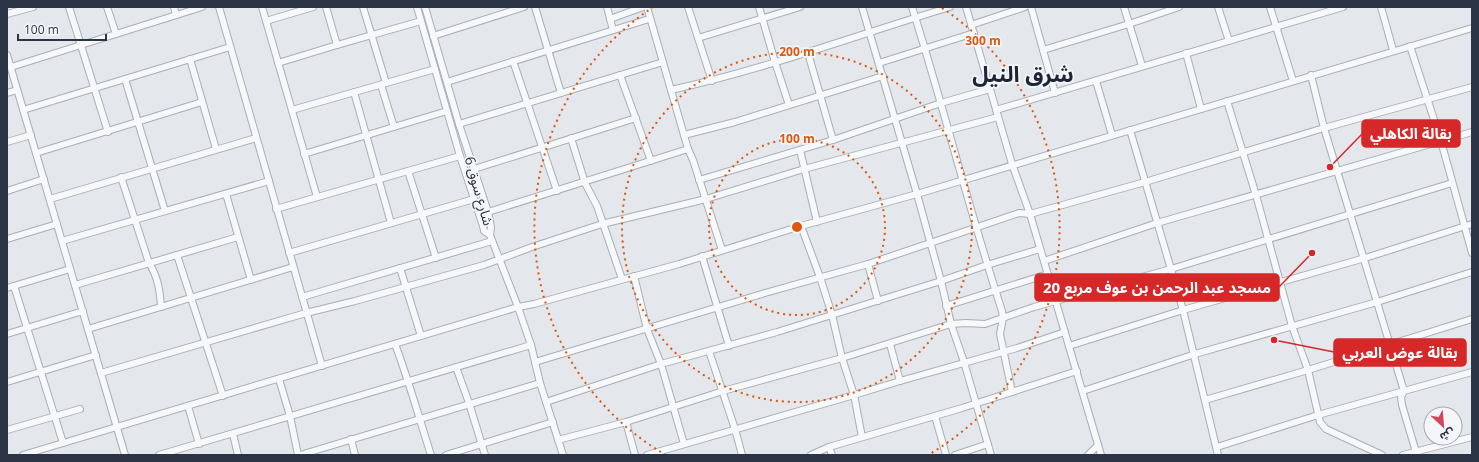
<svg xmlns="http://www.w3.org/2000/svg" width="1479" height="462" viewBox="0 0 1479 462" font-family="'Open Sans','Noto Sans Arabic',sans-serif">
  <rect width="100%" height="100%" fill="#e4e7ec"/>
  <g fill="none" stroke-linecap="round" stroke-linejoin="round">
    <g stroke="#a9aeb7" stroke-width="8">
      <g id="minor">
        <path d="M69,7L108,132"/>
        <path d="M107,7L116,34"/>
        <path d="M174,7L176,15"/>
        <path d="M219,7L322,366"/>
        <path d="M262,7L317,197"/>
        <path d="M326,7L337,45"/>
        <path d="M363,7L386,83"/>
        <path d="M417,7L460,156L483,226L484,231L490,235L518,307L531,345L540,383L563,455"/>
        <path d="M425,7L459,124L488,212L491,227L490,235"/>
        <path d="M535,7L561,93"/>
        <path d="M607,7L613,30"/>
        <path d="M647,7L688,149L693,160L722,250"/>
        <path d="M688,7L712,81"/>
        <path d="M759,7L775,62L789,105"/>
        <path d="M862,7L917,194L941,281L951,324L964,362L991,455"/>
        <path d="M912,7C944,108 969,210 1002,311L1003,318L1000,334L1012,392"/>
        <path d="M966,7L1012,164L1030,214L1101,455"/>
        <path d="M1031,7L1055,93"/>
        <path d="M1124,7L1142,66"/>
        <path d="M1218,7L1229,41"/>
        <path d="M1270,7L1293,81"/>
        <path d="M1381,7L1393,50"/>
        <path d="M7,14L33,7"/>
        <path d="M610,19L643,7"/>
        <path d="M266,21L313,7"/>
        <path d="M971,25L1025,7"/>
        <path d="M433,36L524,7"/>
        <path d="M698,38L800,7"/>
        <path d="M1410,46L1441,141L1472,253"/>
        <path d="M1043,50L1129,24L1179,7"/>
        <path d="M808,53L833,140"/>
        <path d="M1186,53L1201,109"/>
        <path d="M7,55L125,455"/>
        <path d="M190,59L216,149"/>
        <path d="M513,61L557,191"/>
        <path d="M278,63L337,45L421,21"/>
        <path d="M879,63L974,33"/>
        <path d="M11,67L202,7"/>
        <path d="M620,75L651,161"/>
        <path d="M1311,75L1324,128L1404,391L1401,397L1402,405L1416,452"/>
        <path d="M125,79L165,211"/>
        <path d="M1096,81L1112,135"/>
        <path d="M447,82L649,19"/>
        <path d="M381,85L394,127"/>
        <path d="M671,90C766,69 857,35 950,7"/>
        <path d="M354,92L391,223"/>
        <path d="M7,93L17,90"/>
        <path d="M1227,101L1256,195L1292,326L1308,370L1320,422L1326,429L1382,455"/>
        <path d="M23,110L230,47"/>
        <path d="M292,110L435,69"/>
        <path d="M996,110L1343,7"/>
        <path d="M459,124L663,62"/>
        <path d="M1130,130L1183,310L1218,455"/>
        <path d="M684,135L735,122L883,76"/>
        <path d="M571,138L585,183L597,206L622,279"/>
        <path d="M7,142L31,135"/>
        <path d="M800,150L817,222"/>
        <path d="M36,153L202,102"/>
        <path d="M304,154L447,111"/>
        <path d="M474,169L636,118"/>
        <path d="M408,171L436,258"/>
        <path d="M121,177L149,263C158,277 160,291 161,307"/>
        <path d="M699,180L833,140L941,103L990,89"/>
        <path d="M7,191L44,179"/>
        <path d="M226,194L251,280"/>
        <path d="M50,199L256,138"/>
        <path d="M276,209L460,156"/>
        <path d="M488,212L688,149"/>
        <path d="M801,226L820,277L832,315L842,358L854,395L862,437"/>
        <path d="M7,239L57,224"/>
        <path d="M62,241L269,181"/>
        <path d="M289,253L474,199"/>
        <path d="M177,255L223,396"/>
        <path d="M702,256L729,346"/>
        <path d="M1044,261L1157,223L1472,132"/>
        <path d="M868,264L878,301"/>
        <path d="M400,268L421,336"/>
        <path d="M634,276L647,329L661,364L684,444"/>
        <path d="M75,285L238,237"/>
        <path d="M14,286L63,443"/>
        <path d="M7,288L70,269"/>
        <path d="M302,297L492,241"/>
        <path d="M946,306L1048,274"/>
        <path d="M88,329L293,267"/>
        <path d="M7,334L83,311"/>
        <path d="M395,344C409,381 419,418 431,455"/>
        <path d="M890,344L900,381"/>
        <path d="M1069,346L1183,310L1365,258L1472,224"/>
        <path d="M709,351L735,429L742,455"/>
        <path d="M535,362L765,293L868,264L1019,213L1030,214L1145,182L1324,128L1472,87"/>
        <path d="M456,367L469,403L485,455"/>
        <path d="M101,373L306,313L355,301L484,265L532,247L602,224L706,199L804,169L998,117"/>
        <path d="M279,379L290,416L298,455"/>
        <path d="M7,382L96,355"/>
        <path d="M1083,391L1195,354L1377,302L1472,272"/>
        <path d="M1205,400L1308,370L1472,319"/>
        <path d="M546,402L661,364L777,332L941,281L987,265L1040,249"/>
        <path d="M188,406L199,444"/>
        <path d="M935,416L946,455"/>
        <path d="M626,422L635,455"/>
        <path d="M7,430L80,409"/>
        <path d="M233,434L238,455"/>
        <path d="M351,439L355,455"/>
        <path d="M558,440L626,422L723,391L842,358L951,324L966,323L985,324L1034,307L1171,269L1452,183"/>
        <path d="M829,447L832,455"/>
        <path d="M1217,447L1318,415L1472,372"/>
        <path d="M23,455L518,307L534,304L679,264L801,226L917,194L1472,28"/>
        <path d="M159,455L531,345"/>
        <path d="M300,455L540,383"/>
        <path d="M446,455L553,422"/>
        <path d="M647,455L854,395L900,381L1017,348L1065,332"/>
        <path d="M811,455L829,447L962,408L1077,371"/>
        <path d="M955,455L988,444"/>
        <path d="M1088,455L1098,445"/>
        <path d="M1403,455L1472,437"/>
      </g>
    </g>
    <use href="#minor" stroke="#f7f8fa" stroke-width="6"/>
  </g>
  <g fill="none" stroke="#df570f" stroke-width="2" stroke-dasharray="2 4">
    <circle cx="797" cy="227" r="88"/>
    <circle cx="797" cy="227" r="175"/>
    <path d="M666 455A263 263 0 0 1 652 8M942 8A263 263 0 0 1 928 455"/>
  </g>
  <g text-anchor="middle" stroke-width="3.5" stroke-linejoin="round" paint-order="stroke">
    <g font-size="14" fill="#2b3445" stroke="#f4f6f9">
      <text transform="translate(479 191) rotate(74)" y="5">شارع سوق 6</text>
    </g>
    <g font-size="22" font-weight="bold" fill="#1d2536" stroke="#f4f6f9">
      <text x="1023" y="82">شرق النيل</text>
    </g>
  </g>
  <circle cx="797" cy="227" r="6" fill="#df570f" stroke="#f4f6f9" stroke-width="2"/>
  <g font-size="12" text-anchor="middle" font-weight="bold" fill="#df570f" stroke="#f4f6f9" stroke-width="3.5" stroke-linejoin="round" paint-order="stroke">
    <text x="983" y="45">300 m</text>
    <text x="797" y="56">200 m</text>
    <text x="797" y="143">100 m</text>
  </g>
  <path fill="none" stroke="#d62828" stroke-width="1.5" d="M1330 167L1362 134M1312 253L1279 287M1274 340L1334 352"/>
  <g fill="#d62828" stroke="#f4f6f9" stroke-width="1.5">
    <circle cx="1330" cy="167" r="4"/>
    <circle cx="1312" cy="253" r="4"/>
    <circle cx="1274" cy="340" r="4"/>
  </g>
  <g fill="#d62828" stroke="#d62828" stroke-width="1.5">
    <rect x="1362" y="120" width="98" height="27" rx="4"/>
    <rect x="1035" y="274" width="244" height="27" rx="4"/>
    <rect x="1334" y="339" width="132" height="27" rx="4"/>
  </g>
  <g font-size="15" text-anchor="middle" font-weight="bold" fill="#fff">
    <text x="1411" y="139">بقالة الكاهلي</text>
    <text x="1157" y="293">مسجد عبد الرحمن بن عوف مربع 20</text>
    <text x="1400" y="358">بقالة عوض العربي</text>
  </g>
  <rect width="1479" height="462" fill="none" stroke="#2b3445" stroke-width="16"/>
  <g transform="translate(1443 426) rotate(154)"><circle r="19" fill="#f4f6f9" stroke="#a4a8b1"/>
  <path d="M0-3L7 15L0 10L-7 15Z" fill="#d1495b"/>
  <text y="-6" font-size="11" font-weight="bold" text-anchor="middle" fill="#2b3445">ش</text>
  </g>
  <path d="M18 34v6h88v-6" fill="none" stroke="#2b3445" stroke-width="2"/>
  <text x="24" y="34" font-size="12" fill="#2b3445" stroke="#f4f6f9" stroke-width="3" paint-order="stroke">100 m</text>
</svg>
